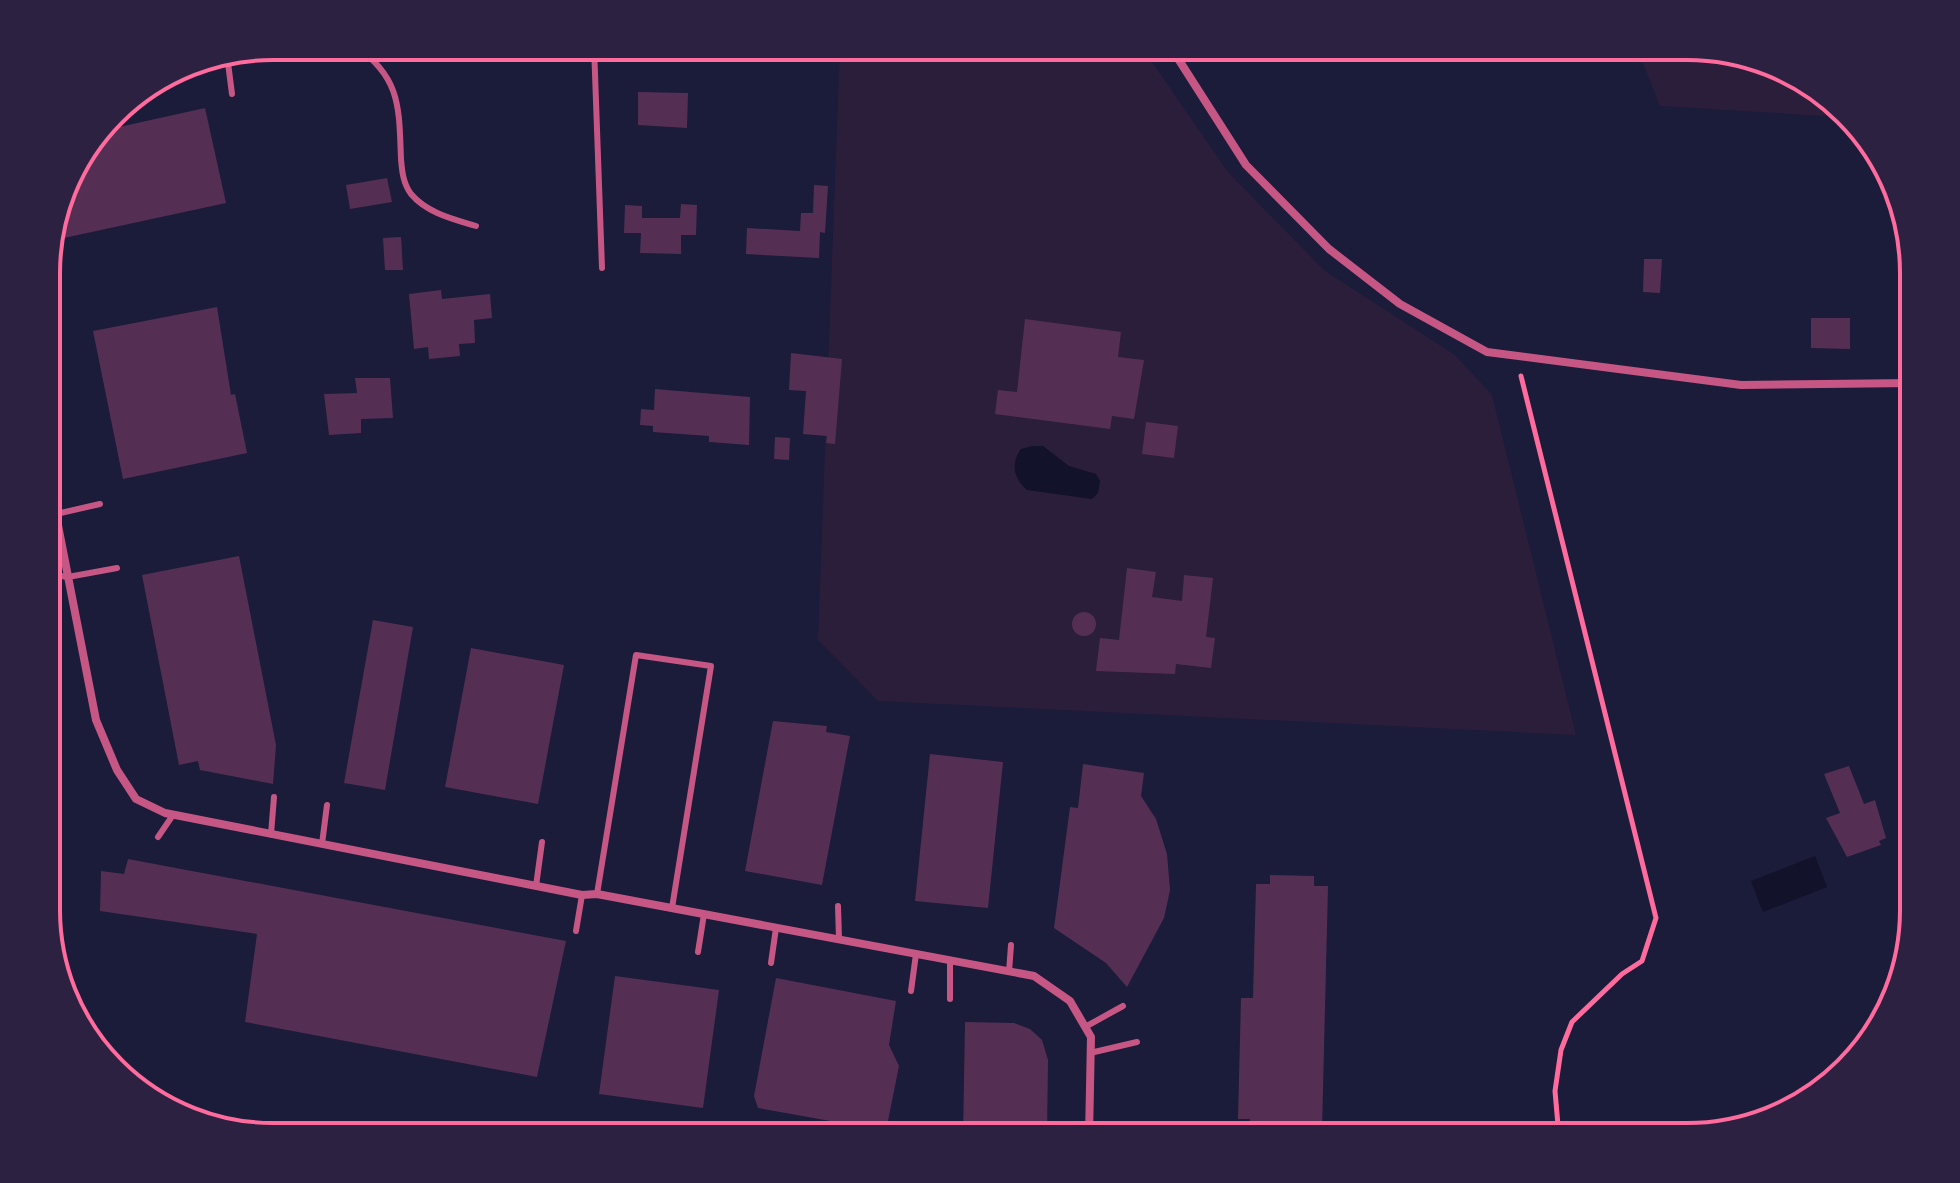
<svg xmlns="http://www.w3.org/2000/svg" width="1960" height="1183" viewBox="0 0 1960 1183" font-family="Quicksand,sans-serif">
  <rect width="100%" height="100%" fill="#1b1b3a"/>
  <g fill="#2a1e3b">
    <path d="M840,46H1141L1228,172L1325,271L1455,355L1492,395L1576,735L878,701L818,640Z"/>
    <path d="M1636,46H1688L1801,77L1842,117L1660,106Z"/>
  </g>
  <g fill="#12122b">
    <path d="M1032,446H1043L1069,466L1096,474L1100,481L1098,493L1092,499L1027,490C1014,479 1010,464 1021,449Z"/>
    <path d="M1815,856L1827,887L1763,912L1751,881Z"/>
  </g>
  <g fill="#542f53">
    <path d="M638,92L688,93L687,128L638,125Z"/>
    <path d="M205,108L226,203L50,241L70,172L101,131Z"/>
    <path d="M387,178L392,202L350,209L346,185Z"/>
    <path d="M814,185L828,186L825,233L820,232L819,258L746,254L747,228L800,231L801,213H813Z"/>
    <path d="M681,204L697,205L696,235H681V254L640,253L641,233H624L625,205L642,206V218H680Z"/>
    <path d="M401,237L403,270H385L383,238Z"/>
    <path d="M1644,259H1662L1660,293L1643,292Z"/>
    <path d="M441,290L442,299L490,294L492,318L474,320L475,343L459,344L460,356L429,359L428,347L414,349L409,294Z"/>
    <path d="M217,307L231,395L235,394L247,453L123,479L93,331Z"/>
    <path d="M1811,318H1850V349L1811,348Z"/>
    <path d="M1025,319L1121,332L1118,357L1144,360L1134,419L1112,416L1110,429L995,414L998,390L1017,392Z"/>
    <path d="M791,353L842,359L835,444L826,443L827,436L803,434L806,391L789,390Z"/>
    <path d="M355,378H390L393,418L361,419V433L329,435L324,394L357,393Z"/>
    <path d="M655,389L750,397L749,445L709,442V436L653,432V426L640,425L641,409L654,410Z"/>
    <path d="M1146,422L1178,426L1174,458L1142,454Z"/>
    <path d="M775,437L790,438L789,460L774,459Z"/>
    <path d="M239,556L276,745L273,784L200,770L198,761L179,765L142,575Z"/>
    <path d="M1127,568L1156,572L1152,597L1182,601L1184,575L1213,578L1206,637L1215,638L1211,668L1176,664L1175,674L1096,671L1100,638L1119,640Z"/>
    <circle cx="1084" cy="624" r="12"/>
    <path d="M373,620L413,627L385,790L344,783Z"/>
    <path d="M471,648L564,665L538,804L445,787Z"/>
    <path d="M773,721L827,726L826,732L850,736L822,885L745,871Z"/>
    <path d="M930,754L1003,762L988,908L915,901Z"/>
    <path d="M1083,764L1144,773L1141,796L1156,819L1167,854L1170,890L1164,918L1127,987L1106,963L1054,928L1070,807L1078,808Z"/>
    <path d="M1849,766L1864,804L1875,800L1886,838L1879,841L1881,845L1847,857L1826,818L1840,813L1824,774Z"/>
    <path d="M128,859L566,941L537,1077L245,1022L257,934L100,911L101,871L124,874Z"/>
    <path d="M1270,875L1314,876V886H1328L1322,1130L1249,1128L1250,1119H1238L1241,998H1253L1256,884H1270Z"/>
    <path d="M615,976L719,990L703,1108L599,1094Z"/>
    <path d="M776,978L896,1001L889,1045L899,1066L886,1131L758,1108L754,1096Z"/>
    <path d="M965,1022L1014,1023L1030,1029L1042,1040L1048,1060L1047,1137H963Z"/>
  </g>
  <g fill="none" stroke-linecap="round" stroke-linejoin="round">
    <path stroke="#ff6b9d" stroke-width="5" d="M1521,376L1656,918L1642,961L1622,974L1572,1022L1561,1050L1555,1091L1559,1137"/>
    <g stroke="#c65784" stroke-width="6">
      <path d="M355,46C401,77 399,108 401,159C402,171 403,183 411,194C427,213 453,219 476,226"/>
      <path d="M594,46L602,268"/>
      <path d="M594,50L783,47"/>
      <path d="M227,55L232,94"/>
      <path d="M56,514L100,504"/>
      <path d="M48,574L68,577L117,568"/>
      <path d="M271,834L274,797"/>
      <path d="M158,837L173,815"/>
      <path d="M322,844L327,805"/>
      <path d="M536,886L542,842"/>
      <path d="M597,894L636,655L711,666L672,908"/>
      <path d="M838,906L839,939"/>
      <path d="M576,931L582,895"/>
      <path d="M698,952L704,914"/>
      <path d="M771,963L776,928"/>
      <path d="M1009,972L1011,945"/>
      <path d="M911,991L916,954"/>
      <path d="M950,999V961"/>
      <path d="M1085,1027L1123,1006"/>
      <path d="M1090,1053L1137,1042"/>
    </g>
    <g stroke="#c65784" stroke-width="8">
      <path d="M1170,46L1246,165L1329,249L1400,304L1487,352L1741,385L1913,383"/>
      <path d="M48,474L96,720L117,770L136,799L165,813L582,895L597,894L1034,976L1070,1001L1091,1037L1089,1137"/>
    </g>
  </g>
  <path d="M0 0H1960V1183H0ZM273 60H1687A213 213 0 0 1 1900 273V910A213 213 0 0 1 1687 1123H273A213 213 0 0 1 60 910V273A213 213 0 0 1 273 60Z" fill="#2d2142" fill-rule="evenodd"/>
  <path fill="none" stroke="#ff6b9d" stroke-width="4" d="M273 60H1687A213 213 0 0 1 1900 273V910A213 213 0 0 1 1687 1123H273A213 213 0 0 1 60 910V273A213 213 0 0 1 273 60Z"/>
</svg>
